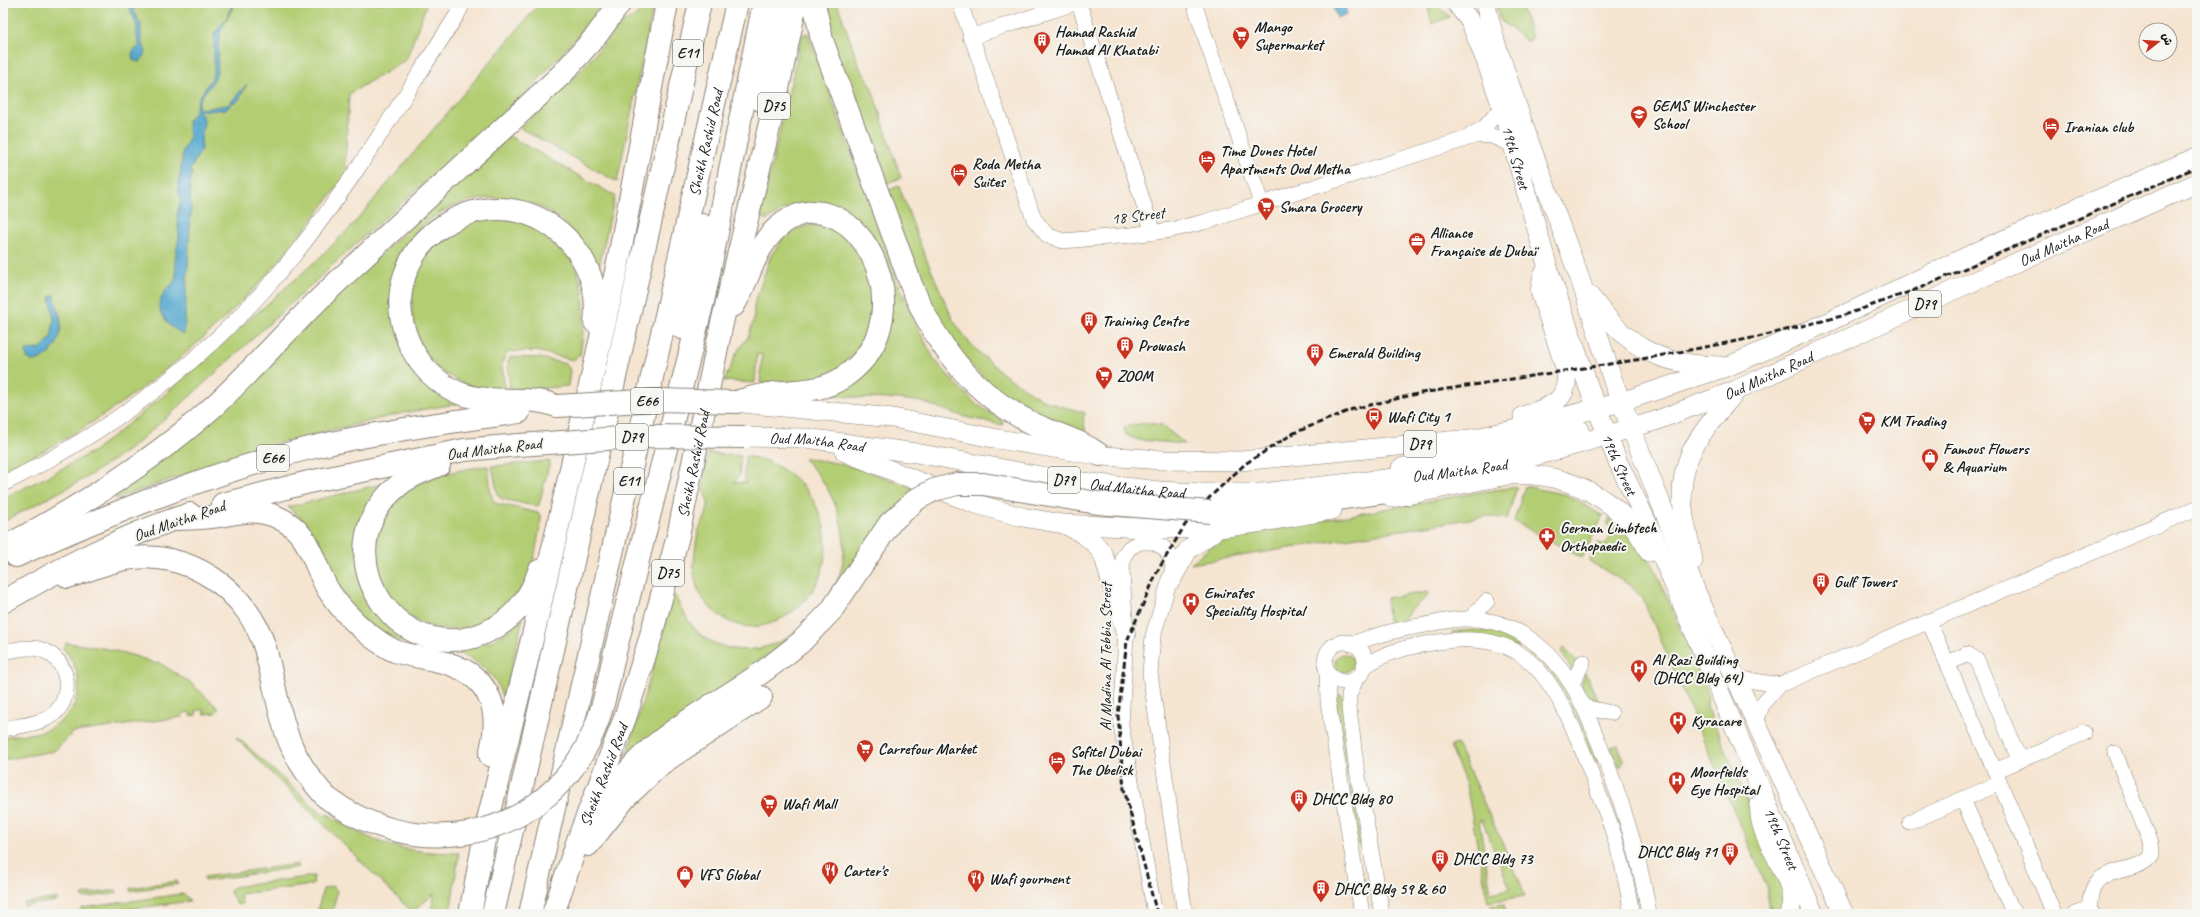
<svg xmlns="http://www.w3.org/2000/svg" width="2200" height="917" viewBox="0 0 2200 917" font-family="Caveat,'Playpen Sans Arabic',sans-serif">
  <rect width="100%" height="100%" fill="#f6f6f2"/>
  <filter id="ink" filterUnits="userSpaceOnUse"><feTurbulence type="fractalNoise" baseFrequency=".025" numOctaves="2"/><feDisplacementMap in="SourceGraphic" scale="8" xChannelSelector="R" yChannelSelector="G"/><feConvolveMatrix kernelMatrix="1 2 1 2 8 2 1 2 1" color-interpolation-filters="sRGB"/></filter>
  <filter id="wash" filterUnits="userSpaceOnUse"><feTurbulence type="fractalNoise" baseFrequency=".012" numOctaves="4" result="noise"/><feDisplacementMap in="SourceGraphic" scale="16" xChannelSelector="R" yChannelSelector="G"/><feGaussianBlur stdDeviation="0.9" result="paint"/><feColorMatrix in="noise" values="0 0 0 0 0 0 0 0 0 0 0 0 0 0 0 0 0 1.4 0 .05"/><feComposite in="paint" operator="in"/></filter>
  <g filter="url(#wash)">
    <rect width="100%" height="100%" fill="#f5e4d0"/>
    <g fill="#b3cd73" stroke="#687448" fill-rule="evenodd">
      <path d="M3,3H427L406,60L349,94L345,166L351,169C327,200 305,231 280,260C219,330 145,392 65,439C45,451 24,461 3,470Z"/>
      <path d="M540,3H602L582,31L529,90L370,231L174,411L130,449L86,478L3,522V498L47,477L94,451L162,397L317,260L351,227Z"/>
      <path d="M644,3H654L617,182L520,128L574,78L623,22C634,19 639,13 644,3Z"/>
      <path d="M822,3H837L860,68L870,83L901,178L884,184L826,27Z"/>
      <path d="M1427,3H1435L1450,17L1432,24Z"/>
      <path d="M1495,3H1520L1532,38L1528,42L1500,20Z"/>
      <path d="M808,33L897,280L915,323L934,359L955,383L976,404L1002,420L1003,425L965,417L922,402L898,399L861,398L830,395L860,378L876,358L873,240L853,216L835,207L810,203L783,210L767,220L760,215L802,35Z"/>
      <path d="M509,136L615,196L597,275C585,254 574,227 553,214C509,185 434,196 409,245C402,258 397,300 393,316L461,403L403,413L267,446L115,499L113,497L135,481Z"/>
      <path d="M899,186L922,249L953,320L971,345L1002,373L1033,394L1047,402L1085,413L1083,419L1086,433L1063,428L1002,395L963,358L930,306L887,191Z"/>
      <path d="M517,219C528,224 543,229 552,237C589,269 587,311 580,355L573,360L536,351L508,352L502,362L505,392C483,391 458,384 440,370C428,360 419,343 415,329C403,282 424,239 471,222C484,217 503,220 517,219Z"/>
      <path d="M811,225C834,226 843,233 856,251C859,256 865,261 867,266C881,306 869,354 829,373C807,384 783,383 760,383L762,355L757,354L755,383L724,381L737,352L748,337L754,319V305L771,255L785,236L798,228Z"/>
      <path d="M511,357L540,358L566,364L570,370L568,386L510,391L508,360Z"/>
      <path d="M1144,423L1162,425L1185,444L1139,440L1126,435L1124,430L1125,427Z"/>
      <path d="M708,453L741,456L739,476L734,482L746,483L744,475L745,456C832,468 858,581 777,621C759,629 739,629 723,618C707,608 696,592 694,574C693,564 696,538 699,529C703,521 707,516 708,507C709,500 703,493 703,486C703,476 706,464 708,453Z"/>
      <path d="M804,459C845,461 881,476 919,490L824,614L626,758L662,637L670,598L675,596C680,607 692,629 702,636C763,679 846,613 844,545C842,511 828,483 804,459Z"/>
      <path d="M550,461L539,505L535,506L502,499L498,496L492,466Z"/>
      <path d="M488,466C491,477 488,494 495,503L538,513L541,516C541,526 533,566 529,576C526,583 520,590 515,596C506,610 493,618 477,624C411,649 352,577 384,516C389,507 402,495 410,489C427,476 466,468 488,466Z"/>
      <path d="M389,482L360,582C370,610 387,628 413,642L398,641L356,616L332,577L326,555L316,536L303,520L288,507Z"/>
      <path d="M1525,486L1567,495L1603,516L1582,558L1514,521Z"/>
      <path d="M1517,487L1507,519L1488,516L1191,564L1209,548L1230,537L1479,492Z"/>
      <path d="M1612,514L1645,552L1654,567L1708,693L1707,707L1785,888L1781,914L1767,906L1768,890L1643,599L1631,586L1589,561L1598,543L1606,545L1613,529L1607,524Z"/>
      <path d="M1428,592L1427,597L1410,610L1400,625L1389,627L1386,598Z"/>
      <path d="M523,618L504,699C500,694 499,687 496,682C484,663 465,655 445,648C484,648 494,643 523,618Z"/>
      <path d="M1472,630L1495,632L1524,642L1521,647L1453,638L1452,632Z"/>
      <path d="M66,643C98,646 127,652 157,664L158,662L191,683L219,709L215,713L204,714L203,709L196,711V715L191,716L190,712L183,713V717L74,732L54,751L3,760V738C17,733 34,736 48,729C84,712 87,676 63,648Z"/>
      <path d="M1527,643L1547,658L1572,698L1567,700L1550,671L1524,648Z"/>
      <path d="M1564,648L1579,663L1574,674L1561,651Z"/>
      <circle cx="1344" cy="663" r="9"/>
      <path d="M1585,673L1599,702L1587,697L1581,686Z"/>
      <path d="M1335,695H1342L1352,778L1348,779Z"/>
      <path d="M1575,704L1598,761L1596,763L1588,752L1569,706Z"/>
      <path d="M237,737L321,813L329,815C374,845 405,853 459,853L450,914H432L434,894L412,912L236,738Z"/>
      <path d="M1457,744L1520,882L1525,896L1488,902L1466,784L1450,746ZM1482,820L1510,888V889L1491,893L1479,821Z"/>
      <path d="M1618,745L1624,761L1620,768L1611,747Z"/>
      <path d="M1349,785H1353L1362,845H1358Z"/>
      <path d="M298,864L299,867L205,881L204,877Z"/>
      <path d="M314,876L313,885L240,894L242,904L237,905L230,892L233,887Z"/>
      <path d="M177,881L178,884L130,891V888Z"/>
      <path d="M333,886L337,891L332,914H317L323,889Z"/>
      <path d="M116,890L117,893L83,898L82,895Z"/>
      <path d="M181,894L185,895L190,901L93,914H77L82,908Z"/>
      <path d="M57,898V901L24,906V903Z"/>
      <path d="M1504,904L1506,914H1492L1491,906Z"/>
    </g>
    <g fill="#53a7ce" stroke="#386275">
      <path d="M130,3H134V12L141,25V38L146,52L140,62L134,61L132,56L133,51L140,46C135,37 138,32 136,24C134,16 129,13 130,3Z"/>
      <path d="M233,3H234C231,14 222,24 220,34C216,49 221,66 214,80C209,89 199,96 198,106L200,109L228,105L247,84L238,101L232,103L227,109L197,112L203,116C206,127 199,135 202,148L190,170L192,173L190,185L191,209L184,335L170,326L161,313L159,305L164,292L173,283L176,278L175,260L179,236L177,214L181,201L178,189L183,151L189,138L188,120L195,112L198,99L212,78L214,70V34L226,19Z"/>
      <path d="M1332,3H1344L1347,14L1337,18Z"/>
      <path d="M54,295C56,305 61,316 61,326C61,342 49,360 32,361L27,358L26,350L40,349L51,338L54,319L50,297Z"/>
    </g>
  </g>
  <g filter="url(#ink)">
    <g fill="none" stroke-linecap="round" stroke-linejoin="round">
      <g stroke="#888076" stroke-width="16">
        <g id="minor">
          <path d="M960,3L1034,219L1047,235L1063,241L1131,235L1171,230L1204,222L1478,135L1492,136L1512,145"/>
          <path d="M1079,3L1153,233"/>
          <path d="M1194,3L1261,203"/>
          <path d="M970,37L1075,3"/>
          <path d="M1470,136L1485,127L1502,107"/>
          <path d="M3,484C111,431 209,358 286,265C350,188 402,99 457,15L463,3"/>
          <path d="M1470,619L1487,601"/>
          <path d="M1929,622L1995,771L2054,914"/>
          <circle cx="1345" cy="662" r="20"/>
          <path d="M1351,644C1376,635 1399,629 1425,625C1439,622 1454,618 1470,619C1514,619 1550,649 1572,685C1585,706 1593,729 1602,751C1623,804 1640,857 1649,914"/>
          <path d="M3,652C15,650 27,646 39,649C71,657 76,702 48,718C35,725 17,726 3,729"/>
          <path d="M1947,664L1967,654L1977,660L2019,759"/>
          <path d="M1364,667C1385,651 1412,646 1438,642C1464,638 1493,638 1517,652C1559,678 1579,742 1596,786C1603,806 1612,825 1617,846C1624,868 1628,891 1632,914"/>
          <path d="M1327,671L1328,702L1362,914"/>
          <path d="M1736,678L1779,685"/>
          <path d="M1356,679L1349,695V709L1356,764L1382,914"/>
          <path d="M1572,684L1583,662"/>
          <path d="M1584,707L1611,713"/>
          <path d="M1756,722L1763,703L1779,685L2197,508"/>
          <path d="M1995,771L2084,733"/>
          <path d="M1963,800L2014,914"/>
          <path d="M1910,822L2000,783"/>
          <path d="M2089,910C2090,902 2090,892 2095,885C2107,866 2141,873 2152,854L2151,843L2115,753"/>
          <path d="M1155,914L1121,725L1126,635L1122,570L1123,557L1129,548L1140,542H1152L1163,547L1171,557L1173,569L1153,636L1150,673L1185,914"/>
          <path d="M2075,914L2089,910L2093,914"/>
        </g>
      </g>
      <g stroke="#888076" stroke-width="20">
        <g id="major">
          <path id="s1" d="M1456,3L1470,21L1486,61L1502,107L1548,268L1589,388L1618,462L1653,535L1814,914"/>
          <path d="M1485,3L1496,44L1530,144L1580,279L1613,381L1642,456L1697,594L1844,914"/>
          <path d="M1589,295C1628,346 1654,365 1720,366"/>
          <path d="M743,403L893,418L998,439L1103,456L1163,460L1240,461L1471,439L1513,430L1621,402L1729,366L1824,324L1987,247L2197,157"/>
          <path d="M1523,416C1548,407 1570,403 1566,370L1540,291L1543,275L1548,268"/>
          <path id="s2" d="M745,437L806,438L916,453L1057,479L1159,491L1203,493H1261L1473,469L1510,463L1578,444L1655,421L1736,390L1954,290L2197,183"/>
          <path d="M845,452L973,503L1022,517L1063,524L1165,529L1219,528L1264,522L1332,510"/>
          <path d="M1401,468L1421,463L1513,447L1580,430"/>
          <path d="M1392,498L1508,475C1566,471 1623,499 1649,552"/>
          <path d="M1068,526C1084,534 1096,541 1104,557L1126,635"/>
          <path d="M1693,561C1691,546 1686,531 1684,516C1674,458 1703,432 1736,391"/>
          <path d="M1171,580L1188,550L1217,529"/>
          <path d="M1760,804C1755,842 1803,879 1789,914"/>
        </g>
      </g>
      <g stroke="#888076" stroke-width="24">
        <g id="highway">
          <path d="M814,3L822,40L912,287C936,346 975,396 1034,424C1057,435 1080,440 1100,455"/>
          <path d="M761,100L778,3"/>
          <path d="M734,305C749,280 754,249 776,229C848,162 935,314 844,377C822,392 799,390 774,393C761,395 748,398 736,402"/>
          <path d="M682,328L702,225"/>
          <path d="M557,406C520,392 485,409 449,388C431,377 417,361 409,343C366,244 492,163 567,239C589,261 599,293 595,322"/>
          <path d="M439,465C425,471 411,475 399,485C315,552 403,682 496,627C517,615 532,594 539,571"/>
          <path d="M223,504L309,482L464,450L519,445"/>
          <path d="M1210,512L1295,505L1393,491L1407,494"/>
          <path d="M175,519C187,518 200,519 211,517C237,514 253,506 279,518C310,532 312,561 327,588C337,605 352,620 367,633C376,640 385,647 395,651C424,661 459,658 481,684C499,706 496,730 490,755"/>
          <path d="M3,548C78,508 151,463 214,406C256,367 292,324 334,285C409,214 486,145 562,74L596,36L620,3"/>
          <path d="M16,556C109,514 203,476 302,450C373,432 446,423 519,412"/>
          <path d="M68,577C87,571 107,562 126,559C187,548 248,590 265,648C282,710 279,746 326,797"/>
          <path d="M3,602C63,567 124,535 190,514"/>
          <path d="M614,656L704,297L764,3"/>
          <path d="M602,811C631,749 693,718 748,682C766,670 784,656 801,642"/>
          <path d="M588,845L626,797L662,763L761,697"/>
          <path d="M470,914L487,824L535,627L618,263L667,3"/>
          <path d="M493,914L700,3"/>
          <path id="s3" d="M530,914L737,3"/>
          <path id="s4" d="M553,914L578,840L625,718L650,639L678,536L722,323L776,98L796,3"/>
        </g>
      </g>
      <use href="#minor" stroke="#fff" stroke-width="15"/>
      <use href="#major" stroke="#fff" stroke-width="19"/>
      <use href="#highway" stroke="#fff" stroke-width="22"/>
      <path stroke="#1c1c1c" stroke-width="3" stroke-dasharray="6 3" stroke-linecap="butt" d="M1157,914L1124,789L1118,715L1127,641L1158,570L1185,525L1210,497L1245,464L1294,433L1353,409L1421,393L1642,359L1758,337L1842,316L1920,288L2197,167"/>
      <g stroke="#888076" stroke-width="24" stroke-linecap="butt">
        <g id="highway-bridge">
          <path d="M557,406L659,400L736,402"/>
          <path d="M519,445L648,436L745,437"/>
          <path d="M801,642L831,611L890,523L917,499L934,490L957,484H983L1098,503L1210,512"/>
          <path d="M326,797C411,861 529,845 584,751C601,722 607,688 614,656"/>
        </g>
      </g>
      <use href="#highway-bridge" stroke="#fff" stroke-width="22"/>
    </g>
  </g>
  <defs>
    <g id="supermarket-pin" transform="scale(0.9)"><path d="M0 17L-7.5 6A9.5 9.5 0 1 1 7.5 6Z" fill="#c8321e" stroke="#f6f6f2"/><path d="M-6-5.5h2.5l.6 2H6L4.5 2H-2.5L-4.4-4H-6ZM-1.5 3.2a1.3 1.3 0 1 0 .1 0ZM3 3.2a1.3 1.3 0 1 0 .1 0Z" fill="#fff"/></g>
    <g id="building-pin" transform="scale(0.9)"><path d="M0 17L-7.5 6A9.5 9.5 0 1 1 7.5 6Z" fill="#c8321e" stroke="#f6f6f2"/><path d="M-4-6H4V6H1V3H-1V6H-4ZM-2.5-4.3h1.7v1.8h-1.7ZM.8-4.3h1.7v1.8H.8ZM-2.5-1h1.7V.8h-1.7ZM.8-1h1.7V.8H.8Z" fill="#fff"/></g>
    <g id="school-pin" transform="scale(0.9)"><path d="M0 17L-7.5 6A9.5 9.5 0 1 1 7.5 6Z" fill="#c8321e" stroke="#f6f6f2"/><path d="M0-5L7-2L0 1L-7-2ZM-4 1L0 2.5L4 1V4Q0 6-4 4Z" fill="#fff"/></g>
    <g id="hotel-pin" transform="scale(0.9)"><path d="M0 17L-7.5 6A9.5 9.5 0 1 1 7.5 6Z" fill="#c8321e" stroke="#f6f6f2"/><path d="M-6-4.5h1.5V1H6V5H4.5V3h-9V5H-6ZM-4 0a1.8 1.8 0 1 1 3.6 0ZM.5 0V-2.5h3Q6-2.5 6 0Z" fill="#fff"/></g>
    <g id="office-pin" transform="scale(0.9)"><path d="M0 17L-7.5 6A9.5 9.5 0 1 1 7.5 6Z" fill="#c8321e" stroke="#f6f6f2"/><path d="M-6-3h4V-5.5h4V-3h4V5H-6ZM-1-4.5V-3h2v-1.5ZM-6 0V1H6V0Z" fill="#fff"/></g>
    <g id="bus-pin" transform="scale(0.9)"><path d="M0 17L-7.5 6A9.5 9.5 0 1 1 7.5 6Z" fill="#c8321e" stroke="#f6f6f2"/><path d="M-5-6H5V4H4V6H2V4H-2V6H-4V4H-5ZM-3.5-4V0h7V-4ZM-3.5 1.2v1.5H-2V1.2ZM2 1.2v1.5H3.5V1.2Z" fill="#fff"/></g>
    <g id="shop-pin" transform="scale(0.9)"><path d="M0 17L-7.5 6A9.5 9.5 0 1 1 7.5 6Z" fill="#c8321e" stroke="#f6f6f2"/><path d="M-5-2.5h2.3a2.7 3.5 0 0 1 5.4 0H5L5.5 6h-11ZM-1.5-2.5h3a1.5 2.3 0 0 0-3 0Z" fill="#fff"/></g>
    <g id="pharmacy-pin" transform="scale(0.9)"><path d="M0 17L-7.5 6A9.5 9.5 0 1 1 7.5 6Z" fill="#c8321e" stroke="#f6f6f2"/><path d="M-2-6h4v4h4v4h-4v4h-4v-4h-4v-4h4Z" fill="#fff"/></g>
    <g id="hospital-pin" transform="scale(0.9)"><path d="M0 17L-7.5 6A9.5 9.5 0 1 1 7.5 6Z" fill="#c8321e" stroke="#f6f6f2"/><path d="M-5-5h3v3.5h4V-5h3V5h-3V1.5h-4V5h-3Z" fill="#fff"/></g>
    <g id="restaurant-pin" transform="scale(0.9)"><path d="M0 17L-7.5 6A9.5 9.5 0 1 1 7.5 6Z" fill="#c8321e" stroke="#f6f6f2"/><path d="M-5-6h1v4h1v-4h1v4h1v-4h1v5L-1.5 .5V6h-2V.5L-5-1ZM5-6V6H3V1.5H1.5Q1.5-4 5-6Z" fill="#fff"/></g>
  </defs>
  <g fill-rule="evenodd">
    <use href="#supermarket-pin" x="1241" y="35"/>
    <use href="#building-pin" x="1042" y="40"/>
    <use href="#school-pin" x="1639" y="114"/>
    <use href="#hotel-pin" x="2051" y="126"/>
    <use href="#hotel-pin" x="1207" y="159"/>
    <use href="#hotel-pin" x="959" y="172"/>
    <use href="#supermarket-pin" x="1266" y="206"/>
    <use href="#office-pin" x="1417" y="241"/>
    <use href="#building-pin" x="1089" y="320"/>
    <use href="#building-pin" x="1125" y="345"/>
    <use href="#building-pin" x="1315" y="352"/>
    <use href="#supermarket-pin" x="1104" y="375"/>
    <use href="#bus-pin" x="1374" y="416"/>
    <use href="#supermarket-pin" x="1867" y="420"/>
    <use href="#shop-pin" x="1930" y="457"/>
    <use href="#pharmacy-pin" x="1547" y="536"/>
    <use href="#building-pin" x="1821" y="581"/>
    <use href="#hospital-pin" x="1191" y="601"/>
    <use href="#hospital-pin" x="1639" y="668"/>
    <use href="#hospital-pin" x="1678" y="720"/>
    <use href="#supermarket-pin" x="865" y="748"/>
    <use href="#hotel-pin" x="1057" y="760"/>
    <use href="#hospital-pin" x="1677" y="780"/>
    <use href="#building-pin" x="1299" y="798"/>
    <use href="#supermarket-pin" x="769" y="803"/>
    <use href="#building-pin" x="1730" y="851"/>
    <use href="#building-pin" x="1440" y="858"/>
    <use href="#restaurant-pin" x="830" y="870"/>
    <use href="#shop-pin" x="685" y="874"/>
    <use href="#restaurant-pin" x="976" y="878"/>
    <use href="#building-pin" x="1321" y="888"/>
  </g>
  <g text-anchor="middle" stroke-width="4" stroke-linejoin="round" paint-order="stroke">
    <g fill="#f6f6f2" stroke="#5d5d5c" stroke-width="1">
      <rect x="673" y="40" width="30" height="26" rx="3"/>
      <rect x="758" y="93" width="32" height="26" rx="3"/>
      <rect x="1909" y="291" width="32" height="26" rx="3"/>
      <rect x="631" y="388" width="32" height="26" rx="3"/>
      <rect x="616" y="424" width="32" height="26" rx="3"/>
      <rect x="1404" y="431" width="32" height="26" rx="3"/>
      <rect x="257" y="445" width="32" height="26" rx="3"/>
      <rect x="1048" y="467" width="32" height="26" rx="3"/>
      <rect x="614" y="468" width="30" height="26" rx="3"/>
      <rect x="652" y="560" width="32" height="26" rx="3"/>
    </g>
    <g font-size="15" font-weight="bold" fill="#1c1c1c">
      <text x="688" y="58">E11</text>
      <text x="774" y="111">D75</text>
      <text x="1925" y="309">D79</text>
      <text x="647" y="406">E66</text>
      <text x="632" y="442">D79</text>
      <text x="1420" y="449">D79</text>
      <text x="273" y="463">E66</text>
      <text x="1064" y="485">D79</text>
      <text x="629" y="486">E11</text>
      <text x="668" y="578">D75</text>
    </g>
    <g font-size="16" font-weight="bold" fill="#1c1c1c" stroke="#f6f6f2" text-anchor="start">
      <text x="1254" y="32">Mango<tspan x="1254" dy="18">Supermarket</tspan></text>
      <text x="1055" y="37">Hamad Rashid<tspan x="1055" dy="18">Hamad Al Khatabi</tspan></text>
      <text x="1652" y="111">GEMS Winchester<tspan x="1652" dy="18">School</tspan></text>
      <text x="2064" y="132">Iranian club</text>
      <text x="1220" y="156">Time Dunes Hotel<tspan x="1220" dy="18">Apartments Oud Metha</tspan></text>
      <text x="972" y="169">Roda Metha<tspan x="972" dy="18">Suites</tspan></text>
      <text x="1279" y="212">Smara Grocery</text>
      <text x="1430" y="238">Alliance<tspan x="1430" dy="18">Française de Dubaï</tspan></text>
      <text x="1102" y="326">Training Centre</text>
      <text x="1138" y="351">Prowash</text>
      <text x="1328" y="358">Emerald Building</text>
      <text x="1117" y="381">ZOOM</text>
      <text x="1387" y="422">Wafi City 1</text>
      <text x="1880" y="426">KM Trading</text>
      <text x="1943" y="454">Famous Flowers<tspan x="1943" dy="18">&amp; Aquarium</tspan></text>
      <text x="1560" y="533">German Limbtech<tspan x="1560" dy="18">Orthopaedic</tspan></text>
      <text x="1834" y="587">Gulf Towers</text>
      <text x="1204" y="598">Emirates<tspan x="1204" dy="18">Speciality Hospital</tspan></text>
      <text x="1652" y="665">Al Razi Building<tspan x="1652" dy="18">(DHCC Bldg 64)</tspan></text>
      <text x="1691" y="726">Kyracare</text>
      <text x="878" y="754">Carrefour Market</text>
      <text x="1070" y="757">Sofitel Dubai<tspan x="1070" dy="18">The Obelisk</tspan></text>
      <text x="1690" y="777">Moorfields<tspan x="1690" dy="18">Eye Hospital</tspan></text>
      <text x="1312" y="804">DHCC Bldg 80</text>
      <text x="782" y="809">Wafi Mall</text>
      <text x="1717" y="857" text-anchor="end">DHCC Bldg 71</text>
      <text x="1453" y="864">DHCC Bldg 73</text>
      <text x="843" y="876">Carter's</text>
      <text x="698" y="880">VFS Global</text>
      <text x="989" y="884">Wafi gourment</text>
      <text x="1334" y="894">DHCC Bldg 59 &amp; 60</text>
    </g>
    <g font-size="16" fill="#1c1c1c" stroke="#f6f6f2">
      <text dy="6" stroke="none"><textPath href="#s3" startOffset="791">Sheikh Rashid Road</textPath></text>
      <text dy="6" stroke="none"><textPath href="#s1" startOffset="167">19th Street</textPath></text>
      <text transform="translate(1138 215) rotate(-7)" y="6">18 Street</text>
      <text dy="6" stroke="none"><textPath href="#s2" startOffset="1368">Oud Maitha Road</textPath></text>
      <text dy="6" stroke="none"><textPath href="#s2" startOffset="1044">Oud Maitha Road</textPath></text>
      <text dy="6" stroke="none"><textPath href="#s2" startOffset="72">Oud Maitha Road</textPath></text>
      <text transform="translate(494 448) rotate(-7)" y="6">Oud Maitha Road</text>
      <text dy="6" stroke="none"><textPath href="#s1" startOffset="491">19th Street</textPath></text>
      <text dy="6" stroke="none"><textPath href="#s4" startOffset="472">Sheikh Rashid Road</textPath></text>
      <text dy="6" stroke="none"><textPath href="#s2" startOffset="720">Oud Maitha Road</textPath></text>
      <text dy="6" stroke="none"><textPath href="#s2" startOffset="396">Oud Maitha Road</textPath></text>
      <text transform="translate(179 520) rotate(-19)" y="6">Oud Maitha Road</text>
      <text transform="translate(1105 657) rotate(-90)" y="6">Al Madina Al Tebbia Street</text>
      <text dy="6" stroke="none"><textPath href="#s4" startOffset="148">Sheikh Rashid Road</textPath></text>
      <text dy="6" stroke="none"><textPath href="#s1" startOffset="899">19th Street</textPath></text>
    </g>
  </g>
  <rect width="2200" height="917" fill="none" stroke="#f6f6f2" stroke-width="16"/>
  <g transform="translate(2158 42) rotate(73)"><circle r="19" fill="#f6f6f2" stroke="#9f9f9c"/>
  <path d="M0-3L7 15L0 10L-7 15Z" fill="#c8321e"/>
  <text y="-6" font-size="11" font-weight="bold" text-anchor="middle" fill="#1c1c1c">ش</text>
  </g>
</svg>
